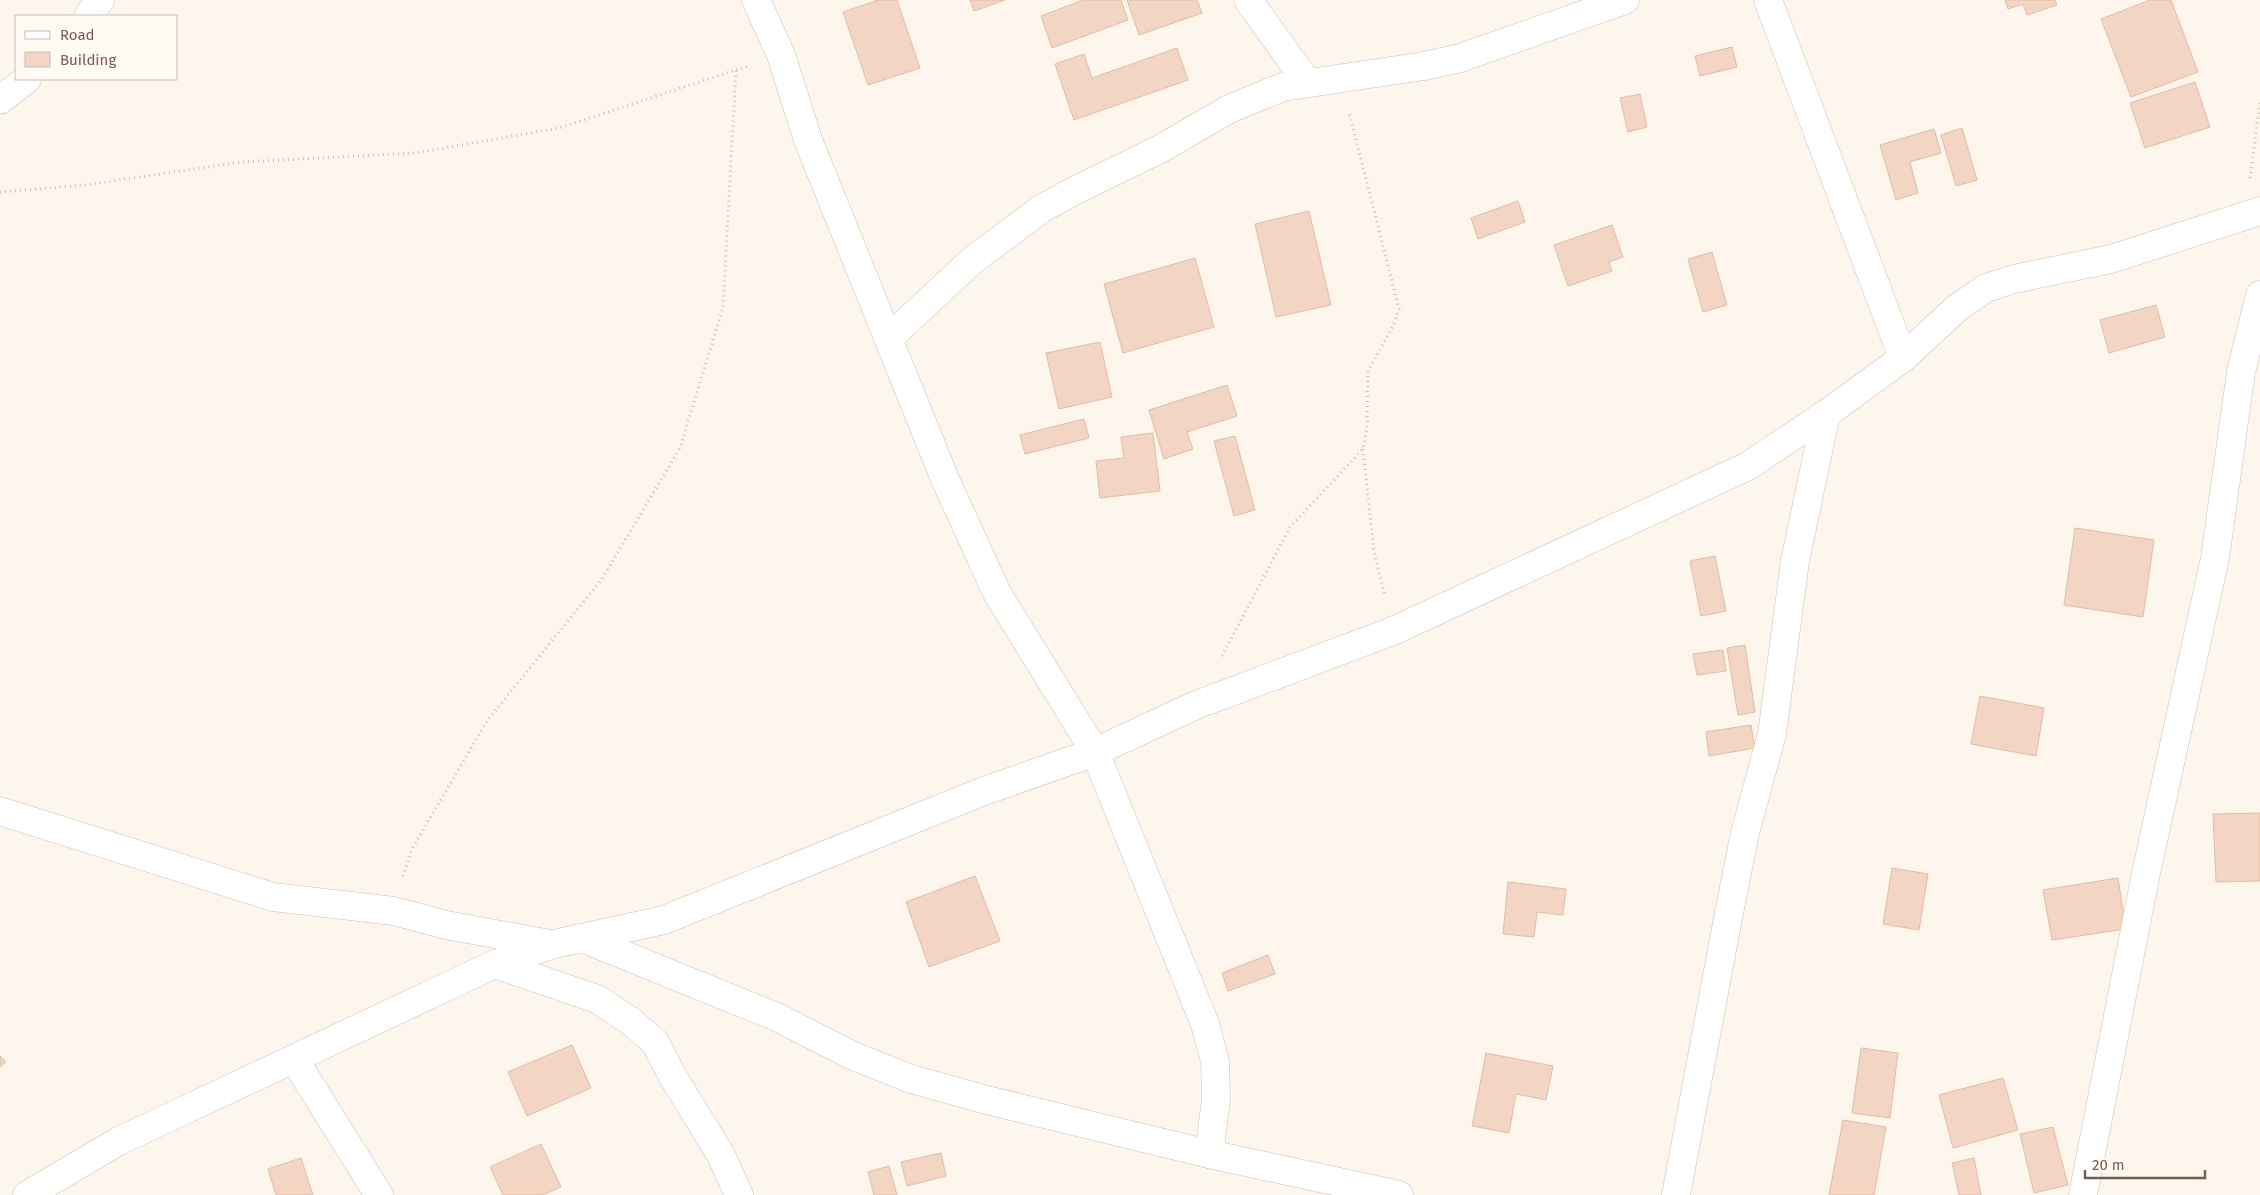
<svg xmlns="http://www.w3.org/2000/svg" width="2260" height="1195" viewBox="0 0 2260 1195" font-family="'Fira Sans',sans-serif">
  <rect width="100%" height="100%" fill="#fdf6ec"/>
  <g fill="#f3d5c3" stroke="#e6bba3">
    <path d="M878,0H897L920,68L868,85L843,12Z"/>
    <path d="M970,0H1005L974,11Z"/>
    <path d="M1083,0H1121L1128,20L1052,48L1041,16Z"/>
    <path d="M1127,0H1197L1202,13L1139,35Z"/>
    <path d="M2005,0H2055L2057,5L2027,15L2023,4L2008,9Z"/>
    <path d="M2150,0H2171L2198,72L2131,97L2101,19Z"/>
    <path d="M1732,47L1737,67L1700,76L1695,56Z"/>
    <path d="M1177,48L1188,80L1074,120L1055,64L1084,54L1092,78Z"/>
    <path d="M2195,82L2210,127L2145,148L2130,103Z"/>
    <path d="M1640,94L1647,127L1628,132L1620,98Z"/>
    <path d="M1962,128L1977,180L1956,186L1941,135Z"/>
    <path d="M1934,129L1941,153L1910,162L1918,193L1896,200L1880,145Z"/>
    <path d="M1518,201L1525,222L1478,239L1471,218Z"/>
    <path d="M1309,211L1331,305L1276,317L1255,224Z"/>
    <path d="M1612,225L1623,257L1609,262L1612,271L1568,286L1554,245Z"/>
    <path d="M1712,252L1727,305L1703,312L1688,259Z"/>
    <path d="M1195,258L1214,327L1123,353L1104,284Z"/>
    <path d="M2156,305L2165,337L2109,353L2100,320Z"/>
    <path d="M1100,342L1112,397L1059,409L1046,353Z"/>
    <path d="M1227,385L1237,416L1187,432L1193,449L1164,459L1149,410Z"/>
    <path d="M1084,419L1089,438L1025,454L1020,435Z"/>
    <path d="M1153,433L1160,491L1100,498L1096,461L1124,458L1121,437Z"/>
    <path d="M1235,436L1255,510L1234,516L1214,441Z"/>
    <path d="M2075,528L2154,540L2143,617L2064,605Z"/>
    <path d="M1715,556L1726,611L1701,616L1690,561Z"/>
    <path d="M1745,645L1755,712L1738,715L1727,648Z"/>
    <path d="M1723,650L1726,671L1697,675L1693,654Z"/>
    <path d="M1980,696L2044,708L2036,756L1971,744Z"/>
    <path d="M1751,725L1755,748L1709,756L1706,732Z"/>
    <path d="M2260,813V881L2216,882L2213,814Z"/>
    <path d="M1892,868L1928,874L1919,930L1883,924Z"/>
    <path d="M975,876L1000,941L929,967L906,902Z"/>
    <path d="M2118,878L2126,929L2052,940L2043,890Z"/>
    <path d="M1508,882L1566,889L1563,915L1537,912L1534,937L1503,934Z"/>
    <path d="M1268,955L1275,974L1228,991L1222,973Z"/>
    <path d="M572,1045L591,1088L527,1116L508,1072Z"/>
    <path d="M1861,1048L1898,1053L1890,1118L1852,1113Z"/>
    <path d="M1486,1053L1553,1066L1546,1100L1516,1094L1509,1133L1472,1126Z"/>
    <path d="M0,1056L6,1062L0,1067Z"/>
    <path d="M2003,1078L2018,1130L1953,1148L1939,1095Z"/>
    <path d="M1843,1120L1886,1127L1874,1195H1829Z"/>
    <path d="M2053,1127L2068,1185L2034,1193L2020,1134Z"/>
    <path d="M541,1144L561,1187L543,1195H503L490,1167Z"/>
    <path d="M941,1153L946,1176L907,1186L901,1162Z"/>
    <path d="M301,1158L313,1195H276L268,1169Z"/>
    <path d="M1974,1158L1981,1195H1959L1952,1163Z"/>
    <path d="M889,1166L897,1195H874L868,1172Z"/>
  </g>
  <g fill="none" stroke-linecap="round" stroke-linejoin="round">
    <g stroke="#d1beb0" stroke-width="29">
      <g id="minor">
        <path d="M756,0L781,55L808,140L945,479L997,593L1095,752L1205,1024L1215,1061L1216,1099L1209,1154"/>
        <path d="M1248,0L1307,82"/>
        <path d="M1768,0L1903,358"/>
        <path d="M88,16L100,0"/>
        <path d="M0,100L27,79"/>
        <path d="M889,338L974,259L1041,209L1072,192L1162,148L1229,109L1283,87L1424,66L1460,58L1625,0"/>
        <path d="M0,811L273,897L394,911L446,925L550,944"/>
        <path d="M582,938L779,1018L851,1055L911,1079L987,1100L1209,1154L1399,1195"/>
        <path d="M495,964L597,999L629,1020L655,1042L673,1077L721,1155L739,1195"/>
        <path d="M294,1059L379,1195"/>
        <path d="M27,1195L119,1141L495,964L554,944L664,920L984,791L1095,752L1196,705L1393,631L1748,466L1826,414L1903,358L1957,308L1986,288L2014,279L2111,259L2260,211"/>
        <path d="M1676,1195L1728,918L1745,833L1772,734L1795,561L1826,414"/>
        <path d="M2083,1195L2146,873L2215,558L2241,372L2260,295"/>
      </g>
    </g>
    <g stroke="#d9b8a5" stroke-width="3" stroke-dasharray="1 4" stroke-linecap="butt">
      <path d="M2250,178L2260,102"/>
      <path d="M0,192L85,185L242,162L415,153L559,128L748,66"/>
      <path d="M1363,449L1374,552L1385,596"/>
      <path d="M1222,656L1290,527L1363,449L1367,426L1368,371L1393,326L1399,309L1349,112"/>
      <path d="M403,876L413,847L487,721L602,579L680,448L723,307L736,69"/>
    </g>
    <use href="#minor" stroke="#fff" stroke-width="28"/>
  </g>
  <rect x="15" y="15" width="162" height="65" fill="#fffaf3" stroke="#cabbb1"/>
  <rect x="25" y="31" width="25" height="8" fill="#ffffff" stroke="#cabbb1"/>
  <text x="60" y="40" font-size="15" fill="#7a5c4d">Road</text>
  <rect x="25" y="52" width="25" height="15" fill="#f3d5c3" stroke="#cabbb1"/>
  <text x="60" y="65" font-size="15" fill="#7a5c4d">Building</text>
  <path d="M2085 1170v8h120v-8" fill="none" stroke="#7a5c4d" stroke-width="2.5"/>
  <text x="2092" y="1170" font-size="15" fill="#7a5c4d" stroke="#fffaf3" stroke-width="4" paint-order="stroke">20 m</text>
</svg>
